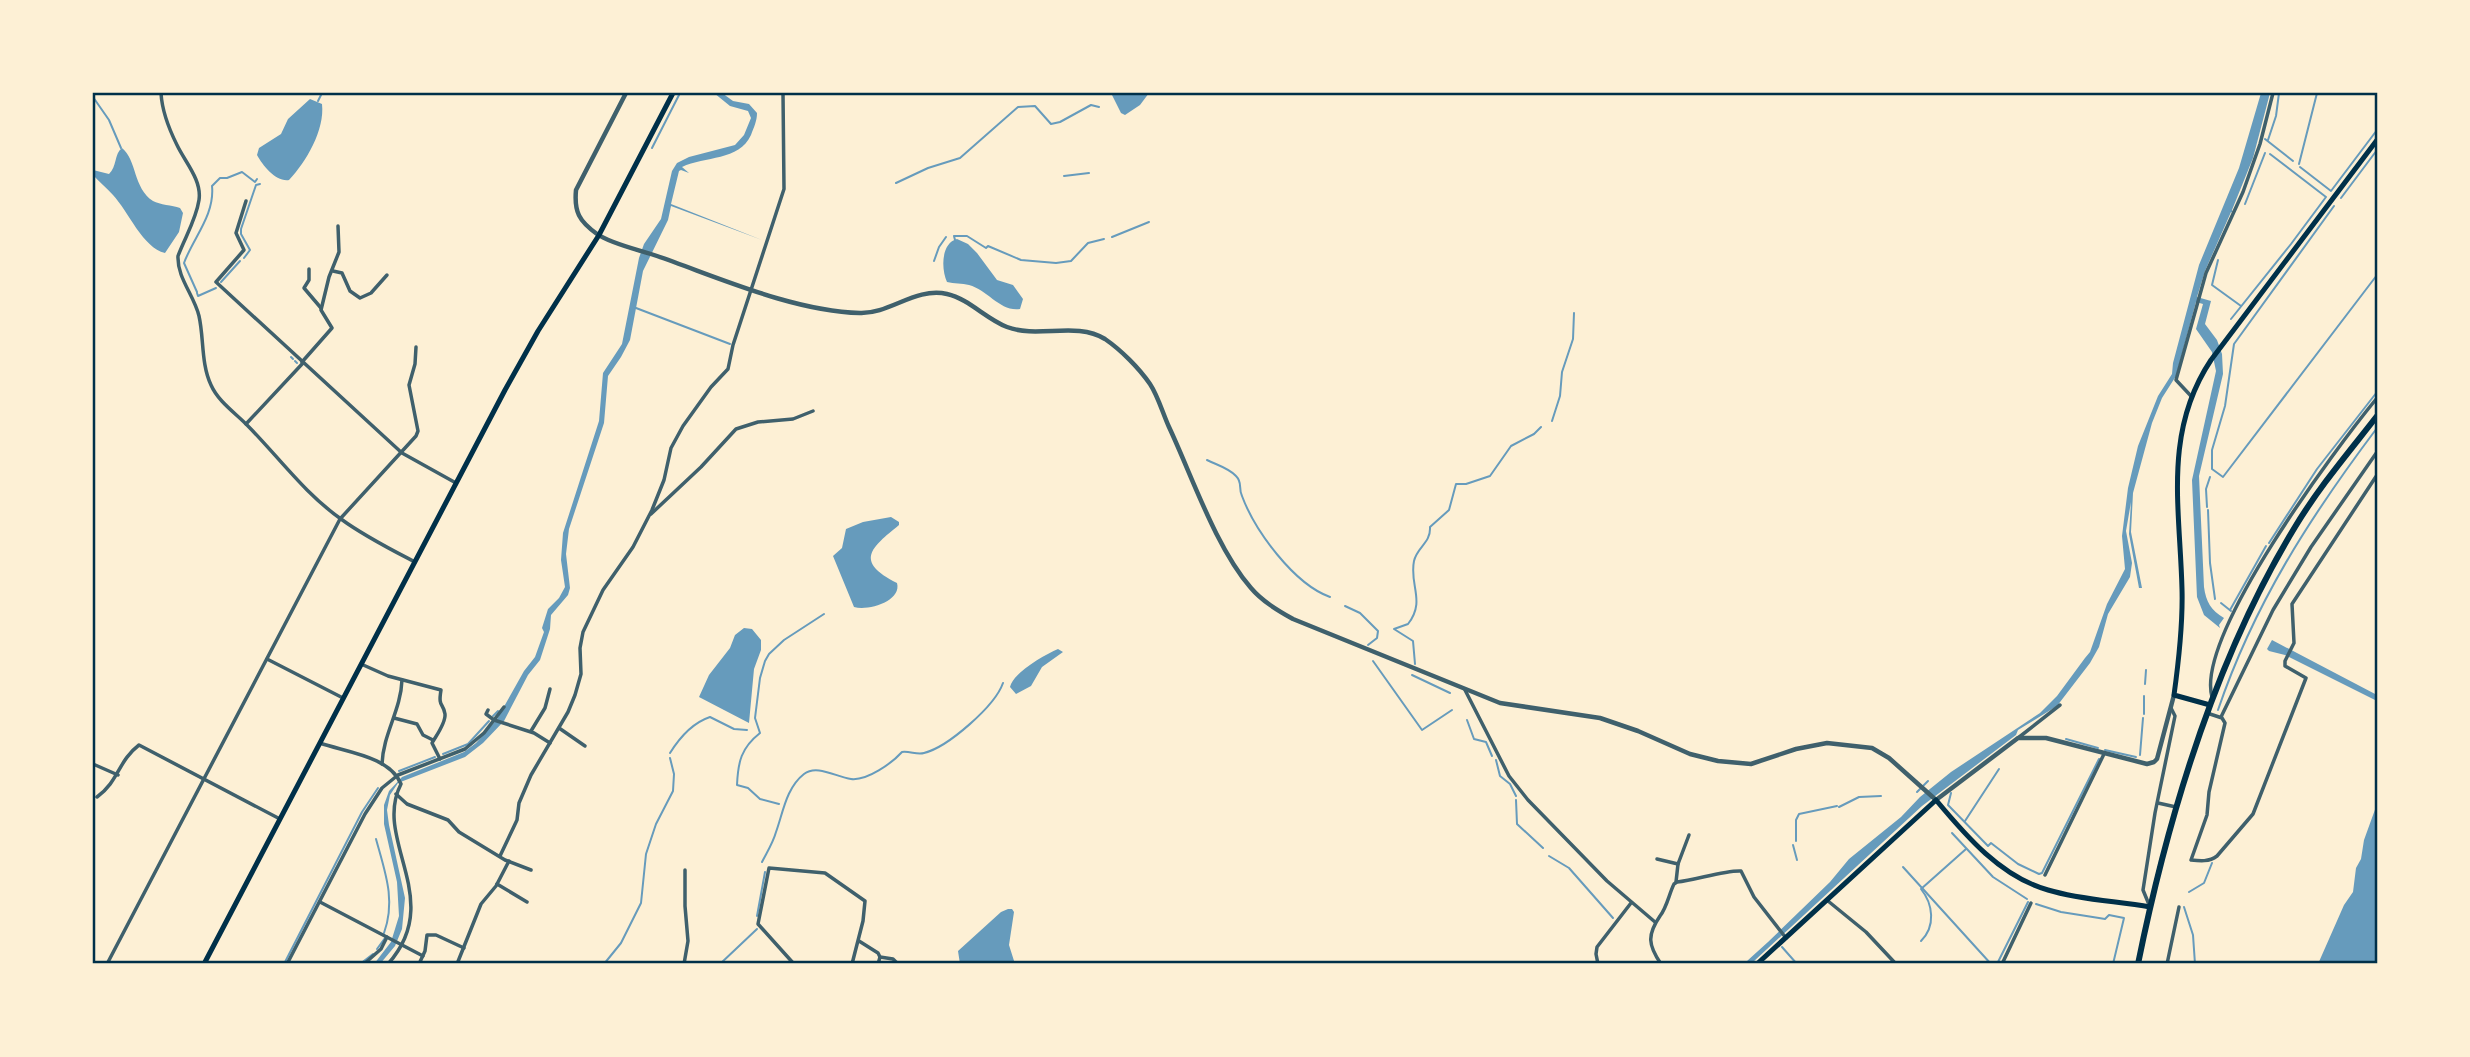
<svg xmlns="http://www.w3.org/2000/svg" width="2470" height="1057" viewBox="0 0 2470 1057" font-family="Montserrat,sans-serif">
  <rect width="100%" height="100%" fill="#fdf0d5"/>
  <g fill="#669bbc">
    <path d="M714,93H722L733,101L749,104L757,113C757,121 754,127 751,135C739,161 705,156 682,167L689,173L681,170L679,171L671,204L762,240L671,206L668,220L643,271L630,340L621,357L608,376L604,423L569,529L566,554L570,588L568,595L551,615L550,629L540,660L528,675L504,721L483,743L465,757L398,783L390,795L387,810L389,825L405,898L402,929L395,946L380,964H374L391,942L399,916L397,882L384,824V805L389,791L402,777L464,752L476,743L497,719L524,671L535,657L544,632L542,628L548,609L559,598L565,587L561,560L563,533L599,421L603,373L622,344L639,258L644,244L661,219L672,171L677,163L689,157L735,145L744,135L751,118L748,111L730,106Z"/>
    <path d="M1111,93H1149L1140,105L1125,115L1121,113Z"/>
    <path d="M2261,93H2270L2253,158L2232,210L2233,213L2231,212L2205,271L2197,297L2211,301L2205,324L2217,340L2222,354L2223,374L2199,476L2204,587C2206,602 2211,610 2224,618L2219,625L2220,628L2204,615L2197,597L2192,480L2216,371L2212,352L2196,329L2203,304L2196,302L2176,376L2162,398L2152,423L2133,493L2131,532L2142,588H2139L2129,534L2131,502L2126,531L2132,563L2130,577L2108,614L2099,647L2090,663L2057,706L2018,730L2016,735L1922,806L1753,962L1740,964L1747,961L1768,942L1830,882L1849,859L1901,817L1920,797L1951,772L2040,713L2057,696L2085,658L2090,652L2107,604L2125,569L2122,536L2128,488L2138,446L2158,396L2172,374L2173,363L2199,265L2239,168Z"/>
    <path d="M310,99L322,104C325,130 306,162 289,180C276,182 263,166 257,155L259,148L281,134L288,119Z"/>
    <path d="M122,148C137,160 133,188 153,201C160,205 172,205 180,208L183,213L179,232L165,253C143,248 128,211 113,195C107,188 99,182 93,175V170L109,174C117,167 114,154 122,148Z"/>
    <path d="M957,239L968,244L977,253L997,280L1013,285L1023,299L1020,309C1000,312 988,290 969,285C962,283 954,284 947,282C941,269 941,243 957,239Z"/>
    <path d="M891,517L899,522V525C871,548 854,561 897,583C902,601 869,611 854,607L833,556L842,548L846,529L863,522Z"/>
    <path d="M744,628L752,629L761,640V650L754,669L749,723L699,697L709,675L730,648L735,635Z"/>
    <path d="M2272,640L2377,695V701L2285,655L2269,651L2267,649Z"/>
    <path d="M1058,649L1063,652L1042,667L1031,686L1016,694L1010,687C1013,673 1044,655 1058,649Z"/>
    <path d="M2377,804V964H2318L2344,905L2353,892L2356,868L2361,859L2364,840Z"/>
    <path d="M1008,909H1012L1014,912L1009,945L1015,964H960L958,951L1001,912Z"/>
  </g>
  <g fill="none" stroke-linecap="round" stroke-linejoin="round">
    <g stroke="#669bbc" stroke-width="2">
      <path d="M93,97L109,120L121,148"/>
      <path d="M318,101L322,93"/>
      <path d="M2265,139L2293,161"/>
      <path d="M2268,140L2276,116L2279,93"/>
      <path d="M652,148L680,93"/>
      <path d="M2299,164L2317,93"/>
      <path d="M2300,167L2331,191L2377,130"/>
      <path d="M1064,176L1089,173"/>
      <path d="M896,183L928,168L960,158L1018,107L1035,106L1051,124L1060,122L1091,105L1099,107"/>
      <path d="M2341,198L2377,150"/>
      <path d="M2245,204L2265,153"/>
      <path d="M2334,206L2234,344L2225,406L2212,450V469L2223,477L2377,275"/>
      <path d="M1112,237L1149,222"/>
      <path d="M955,240L954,236H967L986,248L988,246L1021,260L1056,263L1071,261L1088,243L1104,239"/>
      <path d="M244,258L250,250L241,234V229L256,185L260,184"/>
      <path d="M2218,260L2212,285L2241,306"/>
      <path d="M934,261L939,247L946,237"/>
      <path d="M221,282L240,261"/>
      <path d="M197,292L184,263C193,238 215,215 212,186L220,178H227L242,172L255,182L257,179"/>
      <path d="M197,293L198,296L216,288"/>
      <path d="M636,308L730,344"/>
      <path d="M2231,319L2291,244L2326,197L2270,154"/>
      <path d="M291,357L293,359"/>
      <path d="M295,361L297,363"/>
      <path d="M1552,421L1560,396L1562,372L1573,339L1574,313"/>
      <path d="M1207,460C1217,465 1229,468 1236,476C1243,483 1238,488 1242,496C1255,531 1294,584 1330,597"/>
      <path d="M2207,507L2206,489L2210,477"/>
      <path d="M2208,510L2210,563L2215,599"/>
      <path d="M2269,543L2317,469L2377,392"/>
      <path d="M2221,603L2231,611"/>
      <path d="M1345,606L1360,613L1378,631L1377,638L1368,645"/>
      <path d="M2230,610L2266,546"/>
      <path d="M1373,661L1422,730L1452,710"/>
      <path d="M1415,664L1413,641L1394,629L1408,624C1426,601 1409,585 1414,561C1417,547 1431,543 1430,527L1449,510L1456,484H1466L1490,476L1511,446L1534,434L1541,427"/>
      <path d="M1412,675L1450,693"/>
      <path d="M2145,684L2146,670"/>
      <path d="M2218,710C2254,604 2310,517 2377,428"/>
      <path d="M2144,714V696"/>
      <path d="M493,716L498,711"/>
      <path d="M1467,720L1474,739L1486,742L1492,756"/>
      <path d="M2066,739L2098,748"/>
      <path d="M2105,750L2136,757"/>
      <path d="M670,753C680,737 692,723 710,717L734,729L747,730"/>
      <path d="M443,754L468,744L489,721"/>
      <path d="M2140,755L2143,718"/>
      <path d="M1496,760L1500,776L1510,784L1516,796"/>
      <path d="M399,771L435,757"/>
      <path d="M1917,792L1928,781"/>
      <path d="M1951,793L1948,805L1988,846L1991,843L2018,864L2039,874L2042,873L2099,759"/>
      <path d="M1516,800L1517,824L1543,848"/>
      <path d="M779,804L760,799L748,788L737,785C738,762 741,748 760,733L755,718L760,678L765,661L769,654L784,640L824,614"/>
      <path d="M1839,807L1859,797L1881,796"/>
      <path d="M1965,821L1999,769"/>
      <path d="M1952,833L1993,877L2027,899"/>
      <path d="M376,839C385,872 396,900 384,933"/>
      <path d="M1796,841V820L1799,814L1837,806"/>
      <path d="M1793,845L1797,860"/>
      <path d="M1549,856L1569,868L1613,918"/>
      <path d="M762,862C767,852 773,843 776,832C783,813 786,788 804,774C817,764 836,777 851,779C867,781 892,763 902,752C910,751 917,755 924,753C948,747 995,706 1003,683"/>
      <path d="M1903,867L1991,964"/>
      <path d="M2189,892L2204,883L2212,863"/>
      <path d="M2036,904L2061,912L2099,918L2105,919L2109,915L2124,918L2113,964"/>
      <path d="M2184,907L2193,935L2195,964"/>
      <path d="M757,916L765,872"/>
      <path d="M1921,941C1936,926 1933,904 1921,889L1966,849"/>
      <path d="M1782,947L1797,964"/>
      <path d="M377,949L385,938"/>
      <path d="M687,962L704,964"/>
      <path d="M284,964L362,812L378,788"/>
      <path d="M360,964L373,954"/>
      <path d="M604,964L621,943L641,903L646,854L656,824L673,791L674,774L670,758"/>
      <path d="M720,964L757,929"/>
      <path d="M1997,964L2028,902"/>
    </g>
    <g stroke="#3f606c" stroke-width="3.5">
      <path d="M161,93C162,111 169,129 177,145C185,162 202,180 199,200C196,220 185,237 178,256C177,278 194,295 199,316C204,338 201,364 211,385C218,401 234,412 246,424C278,456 304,493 341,519C364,536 390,549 415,562"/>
      <path d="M246,201L236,233L244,250L216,282L402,453L456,483"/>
      <path d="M309,269V280L304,288L321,308"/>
      <path d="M333,271L342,273L350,291L360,298L371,293L387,275"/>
      <path d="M302,362L332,328L321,310L329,277L339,252L338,226"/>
      <path d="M2191,396L2176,380L2206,273L2243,192L2260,144L2273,93"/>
      <path d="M246,424L303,363"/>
      <path d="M651,514L701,467L736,429L758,422L793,419L813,411"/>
      <path d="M267,659L343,698"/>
      <path d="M361,664L388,676L441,690C438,708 443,702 445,714C446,723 436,736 432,743L440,759"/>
      <path d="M1465,690L1509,776L1528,800L1607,881L1655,922"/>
      <path d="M2212,697C2195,636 2336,448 2377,398"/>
      <path d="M488,710L486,714L494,720L534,733L550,743"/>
      <path d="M2207,713L2222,718L2225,723L2209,792L2207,815L2191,860C2200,861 2209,862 2217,856L2253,814L2306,678L2285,666V661L2294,643L2292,604L2377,475"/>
      <path d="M2221,717L2273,610L2311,547L2377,452"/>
      <path d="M394,718L417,724L423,735L433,740"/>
      <path d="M559,728L585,746"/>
      <path d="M531,731L545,708L550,689"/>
      <path d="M2018,738L2060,705"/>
      <path d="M320,743C345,752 390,756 401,784C372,840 446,899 388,964"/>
      <path d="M93,764L118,775"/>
      <path d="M382,764C383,734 401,710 402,680"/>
      <path d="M396,794L407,804L448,820L459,832L505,860L531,870"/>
      <path d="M97,797C119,781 118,761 139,745L280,819"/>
      <path d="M2158,803L2176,807"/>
      <path d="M500,856L517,820L519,803L531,775L568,712L575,695L581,674L580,648L583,632L603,590L633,547L652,510L664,480L671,448L683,426L711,387L728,369L733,345L784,189L783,93"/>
      <path d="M1657,859L1678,864"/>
      <path d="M2045,875L2104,754"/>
      <path d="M1676,882L1678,864L1689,835"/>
      <path d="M497,884L527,902"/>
      <path d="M1828,901L1866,932L1896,964"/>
      <path d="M320,902L423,956"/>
      <path d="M2150,907L2143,890L2155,813L2175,716L2171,708"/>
      <path d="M859,941L878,953L880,957L893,959L898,964"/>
      <path d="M107,964L340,519L416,436L418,431L409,385L415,364L416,347"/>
      <path d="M287,964L365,814L382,788L398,775L465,749L484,733L504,707"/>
      <path d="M364,964L381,949L387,937"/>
      <path d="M419,964L425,951L427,935H436L464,948"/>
      <path d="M457,964L481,904L496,886L509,861"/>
      <path d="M684,964L688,941L685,906V870"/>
      <path d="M794,964L758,924L769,868L825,873L865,901L863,921L852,964"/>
      <path d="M878,964L880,957"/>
      <path d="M1598,964L1596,954L1597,947L1631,903"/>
      <path d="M1661,964C1648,945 1647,935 1660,916C1667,907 1669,894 1674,884L1677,882C1696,880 1725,870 1741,871L1754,897L1786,938"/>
      <path d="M2002,964L2031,903"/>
      <path d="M2167,964L2179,907"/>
    </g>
    <path stroke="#3f606c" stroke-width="4.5" d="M626,93L576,190C574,212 579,221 597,234C611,244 640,250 657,256C720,278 793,311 860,313C890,314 915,287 947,294C969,299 986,319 1007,327C1038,339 1076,321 1105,339C1121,350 1139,368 1150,384C1158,396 1163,414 1169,427C1192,476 1216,548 1251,588C1262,601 1277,610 1293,619L1500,703L1600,718L1638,731L1690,754L1718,761L1751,764L1796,749L1827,743L1872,748L1889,758L1936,800L2018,738H2046L2147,764L2154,762L2157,759L2174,695"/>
    <g stroke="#003049" stroke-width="5">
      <path d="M2210,705L2174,695C2179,659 2183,625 2182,589C2180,508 2163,432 2211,360L2377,140"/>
      <path d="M204,964L505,390L538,331L599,235L673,93"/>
      <path d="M1757,964L1936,800C1966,836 2001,877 2048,890C2081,900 2116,901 2150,907"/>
    </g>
    <path stroke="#003049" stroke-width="6" d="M2138,964C2168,816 2216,657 2295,527C2319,487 2349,452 2377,416"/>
  </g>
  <rect width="2470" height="1057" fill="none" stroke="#fdf0d5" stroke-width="189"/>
  <rect x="94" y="94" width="2282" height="868" fill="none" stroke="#003049" stroke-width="2.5"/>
</svg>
